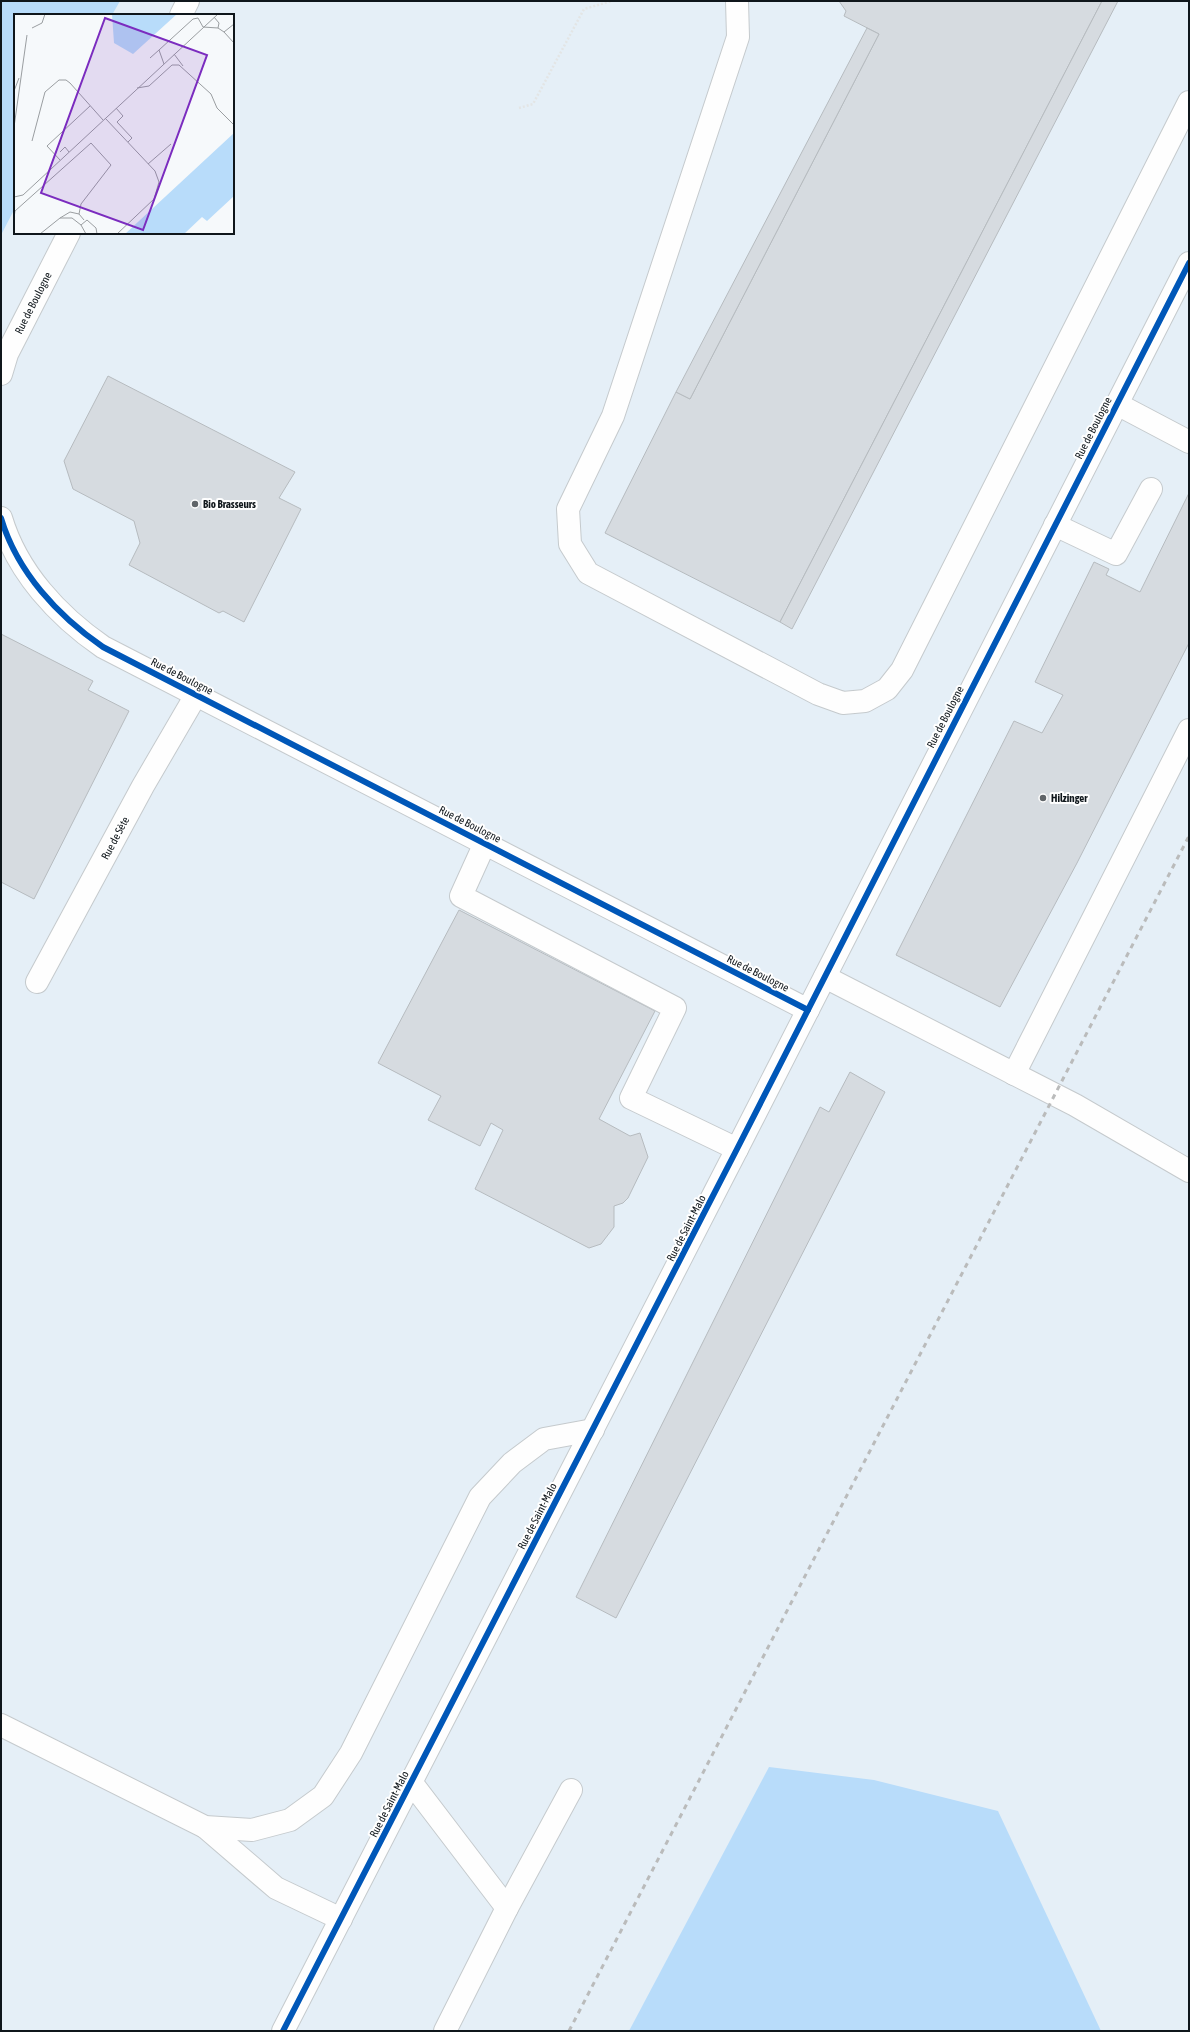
<svg xmlns="http://www.w3.org/2000/svg" width="1190" height="2032" viewBox="0 0 1190 2032" font-family="'Asap Condensed',sans-serif">
  <rect width="100%" height="100%" fill="#f6f9fb"/>
  <path fill="#e5eff7" fill-rule="evenodd" d="M1,1H1189V2031H1ZM15,15H233V233H15Z"/>
  <g fill="#b8dcfa">
    <path d="M1,1H120L112,15H15V208L1,235Z"/>
    <path d="M769,1767L874,1780L998,1811L1101,2031H629Z"/>
  </g>
  <g fill="#d6dbe0" stroke="#b6bbbf">
    <path d="M839,1H1102L780,622L605,533L676,392L690,399L879,34L844,16L846,11Z"/>
    <path d="M1102,1H1118L792,629L780,622Z"/>
    <path d="M867,28L879,34L690,399L676,392Z"/>
    <path d="M108,376L295,472L279,498L301,509L244,622L223,611L219,613L129,565L140,543L134,521L73,489L64,461Z"/>
    <path d="M1189,493V643L1077,863L1000,1007L896,955L1014,721L1042,733L1063,695L1035,682L1094,562L1109,569L1106,575L1140,592Z"/>
    <path d="M1,634L93,681L88,690L129,711L34,899L1,882Z"/>
    <path d="M459,910L655,1011L599,1119L630,1136L640,1133L648,1157L628,1198L623,1203L614,1206V1227L601,1244L589,1248L475,1189L503,1130L491,1123L480,1146L428,1120L441,1096L378,1063Z"/>
    <path d="M850,1072L885,1092L616,1618L576,1597L820,1107L829,1112Z"/>
  </g>
  <g fill="none" stroke-linecap="round" stroke-linejoin="round">
    <g stroke="#c5cacd" stroke-width="24">
      <g id="minor">
        <path d="M737,1L738,37L613,416L568,509L570,544L588,573L818,694L843,703L865,701L887,689L902,670L1189,102"/>
        <path d="M181,15L188,1"/>
        <path d="M1,374L7,354L69,233"/>
        <path d="M1117,404L1189,442"/>
        <path d="M1,518C17,572 58,616 103,647L808,1010"/>
        <path d="M1055,525L1116,554L1151,489"/>
        <path d="M485,843L461,896L675,1008L631,1098L737,1149"/>
        <path d="M825,977L1075,1105L1189,1171"/>
        <path d="M37,982L143,786L196,695"/>
        <path d="M1014,1074L1189,730"/>
        <path d="M1,1725L205,1827L252,1830L290,1820L323,1796L351,1753L480,1497L512,1463L544,1439L593,1430"/>
        <path d="M411,1782L507,1908L445,2031"/>
        <path d="M205,1827L276,1888L341,1919"/>
        <path d="M507,1908L571,1790"/>
        <path d="M283,2031L737,1149L1189,263"/>
      </g>
    </g>
    <path stroke="#e3e5e5" stroke-width="2.5" stroke-dasharray="2 2" stroke-linecap="butt" d="M519,108L533,104L584,9L612,1"/>
    <use href="#minor" stroke="#fefefe" stroke-width="22"/>
    <path stroke="#babbbb" stroke-width="3" stroke-dasharray="5 5" stroke-linecap="butt" d="M569,2031L1189,836"/>
    <g stroke="#fff" stroke-width="8">
      <g id="cycleway">
        <path d="M1,518C17,572 58,616 103,647L808,1010"/>
        <path d="M283,2031L737,1149L1189,263"/>
      </g>
    </g>
    <use href="#cycleway" stroke="#0057b8" stroke-width="6"/>
  </g>
  <g fill="#606569" stroke="#fff" stroke-width="1.5">
    <circle cx="195" cy="504" r="4"/>
    <circle cx="1043" cy="798" r="4"/>
  </g>
  <g text-anchor="middle" stroke-width="4" stroke-linejoin="round" paint-order="stroke">
    <g font-size="11" fill="#0f161b" stroke="#fff">
      <text transform="translate(33 303) rotate(-63)" y="4">Rue de Boulogne</text>
      <text transform="translate(1093 428) rotate(-63)" y="4">Rue de Boulogne</text>
      <text transform="translate(182 676) rotate(27)" y="4">Rue de Boulogne</text>
      <text transform="translate(945 717) rotate(-63)" y="4">Rue de Boulogne</text>
      <text transform="translate(470 824) rotate(27)" y="4">Rue de Boulogne</text>
      <text transform="translate(115 838) rotate(-62)" y="4">Rue de Sète</text>
      <text transform="translate(758 973) rotate(27)" y="4">Rue de Boulogne</text>
      <text transform="translate(686 1228) rotate(-63)" y="4">Rue de Saint-Malo</text>
      <text transform="translate(537 1516) rotate(-63)" y="4">Rue de Saint-Malo</text>
      <text transform="translate(389 1804) rotate(-63)" y="4">Rue de Saint-Malo</text>
    </g>
    <g font-size="11" font-weight="bold" fill="#0f161b" stroke="#fff" text-anchor="start">
      <text x="203" y="508">Bio Brasseurs</text>
      <text x="1051" y="802">Hilzinger</text>
    </g>
  </g>
  <g transform="translate(14 14)">
    <rect width="220" height="220" fill="#f6f9fb"/>
    <path d="M98,0H163L119,40L100,29ZM220,119V182L193,207L188,203L170,220H111Z" fill="#b8dcfa"/>
    <path fill="none" stroke="#9a9ea1" stroke-width="1" d="M200,3L205,9L204,14M189,13L204,14L210,18L220,10M18,14L28,9L31,0M210,18L220,29M160,40L169,52M136,44L145,36M150,50L145,36L179,5L184,4L189,13M123,74L135,72L158,51H165L197,80L203,94L220,111M0,77L5,64M102,94L109,102L103,108L118,124L114,128M91,104L141,157L145,168L140,185L103,220M0,113L13,21M18,127L31,78L45,66H52L56,69L89,106M46,138L51,133L55,138M46,146L33,132L76,92M134,150L157,130M0,183L9,181L204,0M0,204L1,197L77,129L97,151L67,190L65,200L70,206M46,204L56,198L65,200M26,220L46,204H58L67,211M72,220L67,211L73,206L82,214L83,220"/>
    <path fill="#7b2cbf" fill-opacity="0.15" stroke="#7b2cbf" stroke-width="2" d="M91,4L193,41L129,216L27,179Z"/>
    <rect width="220" height="220" fill="none" stroke="#0f161b" stroke-width="2"/>
  </g>
  <rect width="1190" height="2032" fill="none" stroke="#0f161b" stroke-width="4"/>
</svg>
